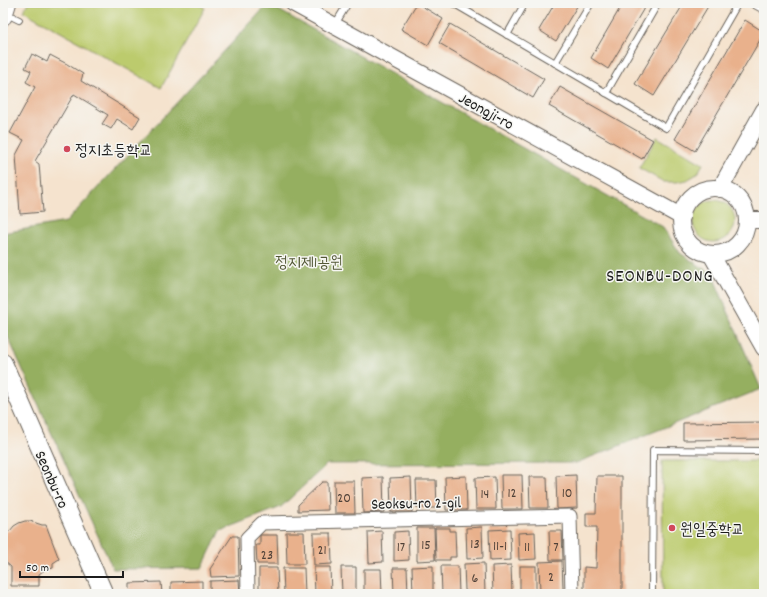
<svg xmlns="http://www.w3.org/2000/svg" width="767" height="597" viewBox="0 0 767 597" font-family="Dekko,'Poor Story',sans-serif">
  <rect width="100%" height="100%" fill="#f6f6f2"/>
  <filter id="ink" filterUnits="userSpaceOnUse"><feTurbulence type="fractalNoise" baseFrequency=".025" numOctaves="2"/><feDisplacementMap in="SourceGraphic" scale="8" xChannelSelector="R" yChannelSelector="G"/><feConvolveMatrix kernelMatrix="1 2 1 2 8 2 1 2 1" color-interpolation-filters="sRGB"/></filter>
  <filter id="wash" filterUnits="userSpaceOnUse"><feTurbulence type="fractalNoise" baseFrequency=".012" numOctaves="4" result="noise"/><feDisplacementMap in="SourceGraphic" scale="16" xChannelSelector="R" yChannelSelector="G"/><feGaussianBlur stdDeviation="0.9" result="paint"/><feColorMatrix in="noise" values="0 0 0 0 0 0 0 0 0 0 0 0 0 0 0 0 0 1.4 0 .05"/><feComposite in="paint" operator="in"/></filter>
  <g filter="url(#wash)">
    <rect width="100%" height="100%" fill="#f5e3ce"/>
    <g fill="#bccb6d" stroke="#6c7444">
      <path d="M28,3H197L205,8L161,88L23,11Z"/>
      <path d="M657,137L703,164L697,174L687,180L677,182H664L639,168Z"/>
      <circle cx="714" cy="221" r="21"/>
      <path d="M662,461H764V594H663Z"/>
    </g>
    <path fill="#95af60" stroke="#58663e" d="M268,4L663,227L680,253L712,274L761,389L576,463L327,464L281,507L220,531L202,568L113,569L3,326V233L66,222Z"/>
    <g id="blocks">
      <g fill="#e9b18c">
        <path d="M417,3L443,19L428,45L401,29Z"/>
        <path d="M555,3H579L556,41L539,30Z"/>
        <path d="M623,3H647L608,69L591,58Z"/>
        <path d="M684,3H710L654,96L635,84Z"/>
        <path d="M745,20L764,32V33L695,151L675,139Z"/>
        <path d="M450,24L544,79L533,98L439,43Z"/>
        <path d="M32,54L47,62L50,55L67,64L83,74L81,81L140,117L133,129L117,119L111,129L102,124L108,115L74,94L35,161L39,164L43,212L20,214L16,155L24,140L10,133L35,87L26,82L31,71L25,68Z"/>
        <path d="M560,87L653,140L642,159L549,106Z"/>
        <path d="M764,422V439L683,440V423Z"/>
        <path d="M501,475H522L523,509H502Z"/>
        <path d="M576,475L577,508L557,509L556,476Z"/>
        <path d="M466,476L467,510H446L445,477Z"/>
        <path d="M597,476H622V594H584V567L596,568L597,527H586V513H596Z"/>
        <path d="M383,477L384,512L363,513L362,478Z"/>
        <path d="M411,477L412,512H391L390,478Z"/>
        <path d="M495,477L496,509H476L475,478Z"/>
        <path d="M529,477H547L548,508H530Z"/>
        <path d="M416,480H436L437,508H417Z"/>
        <path d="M334,481H354L355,513H335Z"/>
        <path d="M322,482H327L328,510L298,511V505Z"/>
        <path d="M25,521H30L42,525H46L59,559L53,563V568L49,569L47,568L39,574V586H11V567L3,560V534H6V531H10L14,526L19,523Z"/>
        <path d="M482,527L483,558L467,559L466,528Z"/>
        <path d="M417,528H434L435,560L417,561Z"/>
        <path d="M435,528H450V531H455L456,557H450V560H436Z"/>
        <path d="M510,529L511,560L490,561L489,530Z"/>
        <path d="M382,531L383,562L369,563L368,532Z"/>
        <path d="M408,531L409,560L394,561V532Z"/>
        <path d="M549,531H562L563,560H550Z"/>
        <path d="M286,532H304L305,564H287Z"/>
        <path d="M535,532L536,559L519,560L518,533Z"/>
        <path d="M313,533H331L332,564L314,565Z"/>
        <path d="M260,535H277L278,564H257L256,545H260Z"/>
        <path d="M232,536H238L239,576L211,577L210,569Z"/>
        <path d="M562,561L563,589L559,594H540L539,562Z"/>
        <path d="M484,563L485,593H469L465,590L464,564Z"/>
        <path d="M511,565L512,592L493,593L492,566Z"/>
        <path d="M433,566V594H413L412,567Z"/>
        <path d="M441,566H458L459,594H442Z"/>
        <rect x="520" y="566" width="16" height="28"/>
        <path d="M314,567H330L331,594H315Z"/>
        <path d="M341,567H356V594H342Z"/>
        <path d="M259,568H277L278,594H259Z"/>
        <path d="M283,568H304L305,594H284Z"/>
        <path d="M393,568H407L408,594H394Z"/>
        <path d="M364,569H381L382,594H364Z"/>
        <path d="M239,580L240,594H210V581Z"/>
        <path d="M202,581V594H171V582Z"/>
        <path d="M161,582L162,594H133L129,589V583Z"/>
      </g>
    </g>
  </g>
  <g filter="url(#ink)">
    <use href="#blocks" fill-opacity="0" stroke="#68625a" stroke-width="1"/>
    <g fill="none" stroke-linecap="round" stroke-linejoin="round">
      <g stroke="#68625a" stroke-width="8">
        <g id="service">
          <path d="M453,3L666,128L738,3"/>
          <path d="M751,3L764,10"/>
          <path d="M5,13L19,20"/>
          <path d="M334,26L348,3"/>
          <path d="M507,35L525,3"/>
          <path d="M555,63L591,3"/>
          <path d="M606,93L658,3"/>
          <path d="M652,594L653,450L764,451"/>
        </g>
      </g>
      <g stroke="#68625a" stroke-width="15">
        <path id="minor" d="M248,594L247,538L262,523L570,516L572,594"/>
      </g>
      <g stroke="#68625a" stroke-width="18">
        <g id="tertiary">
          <path d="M293,3L682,217"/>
          <circle cx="714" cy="221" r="33"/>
          <path d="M720,189L764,110"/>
          <path d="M747,220H764"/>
          <path d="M711,254L764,348"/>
        </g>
      </g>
      <g stroke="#68625a" stroke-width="20">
        <g id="secondary">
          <path d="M3,16L7,3"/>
          <path d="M3,363L104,594"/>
        </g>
      </g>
      <use href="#service" stroke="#fff" stroke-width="6"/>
      <use href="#minor" stroke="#fff" stroke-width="13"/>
      <use href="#tertiary" stroke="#fff" stroke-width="16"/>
      <use href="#secondary" stroke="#fff" stroke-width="18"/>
    </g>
  </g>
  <g fill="#d1495b" stroke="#f6f6f2" stroke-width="1.5">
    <circle cx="67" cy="149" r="4"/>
    <circle cx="672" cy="528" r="4"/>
  </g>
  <g text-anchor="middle" stroke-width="3" stroke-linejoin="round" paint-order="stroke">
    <g font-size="14" fill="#4f4138">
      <text x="512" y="497">12</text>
      <text x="567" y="497">10</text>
      <text x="485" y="498">14</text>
      <text x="344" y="502">20</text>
      <text x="475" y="548">13</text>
      <text x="426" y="549">15</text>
      <text x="500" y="550">11-1</text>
      <text x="401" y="551">17</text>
      <text x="527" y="551">11</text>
      <text x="556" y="551">7</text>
      <text x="322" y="554">21</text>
      <text x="267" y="559">23</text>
      <text x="551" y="581">2</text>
      <text x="475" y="582">6</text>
    </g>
    <g font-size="16" fill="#1c1c1c" stroke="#f6f6f2">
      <text transform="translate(487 110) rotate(29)" y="6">Jeongji-ro</text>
      <text transform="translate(53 479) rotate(66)" y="6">Seonbu-ro</text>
      <text transform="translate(416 502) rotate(-1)" y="6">Seoksu-ro 2-gil</text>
    </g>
    <g font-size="16" fill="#1c1c1c" stroke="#f6f6f2" text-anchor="start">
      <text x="75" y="155">정지초등학교</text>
      <text x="680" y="534">원일중학교</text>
    </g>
    <g font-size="16" fill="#545938" stroke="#f6f6f2">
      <text x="309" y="267">정지제1공원</text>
    </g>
    <g font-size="18" letter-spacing="1" fill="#1c1c1c" stroke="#f6f6f2">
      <text x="660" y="281">SEONBU-DONG</text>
    </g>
  </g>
  <rect width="767" height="597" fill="none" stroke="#f6f6f2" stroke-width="16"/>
  <path d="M20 571v6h103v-6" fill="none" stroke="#1c1c1c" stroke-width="2"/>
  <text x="26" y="571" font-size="12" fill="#1c1c1c" stroke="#f6f6f2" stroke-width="3" paint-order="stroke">50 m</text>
</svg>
